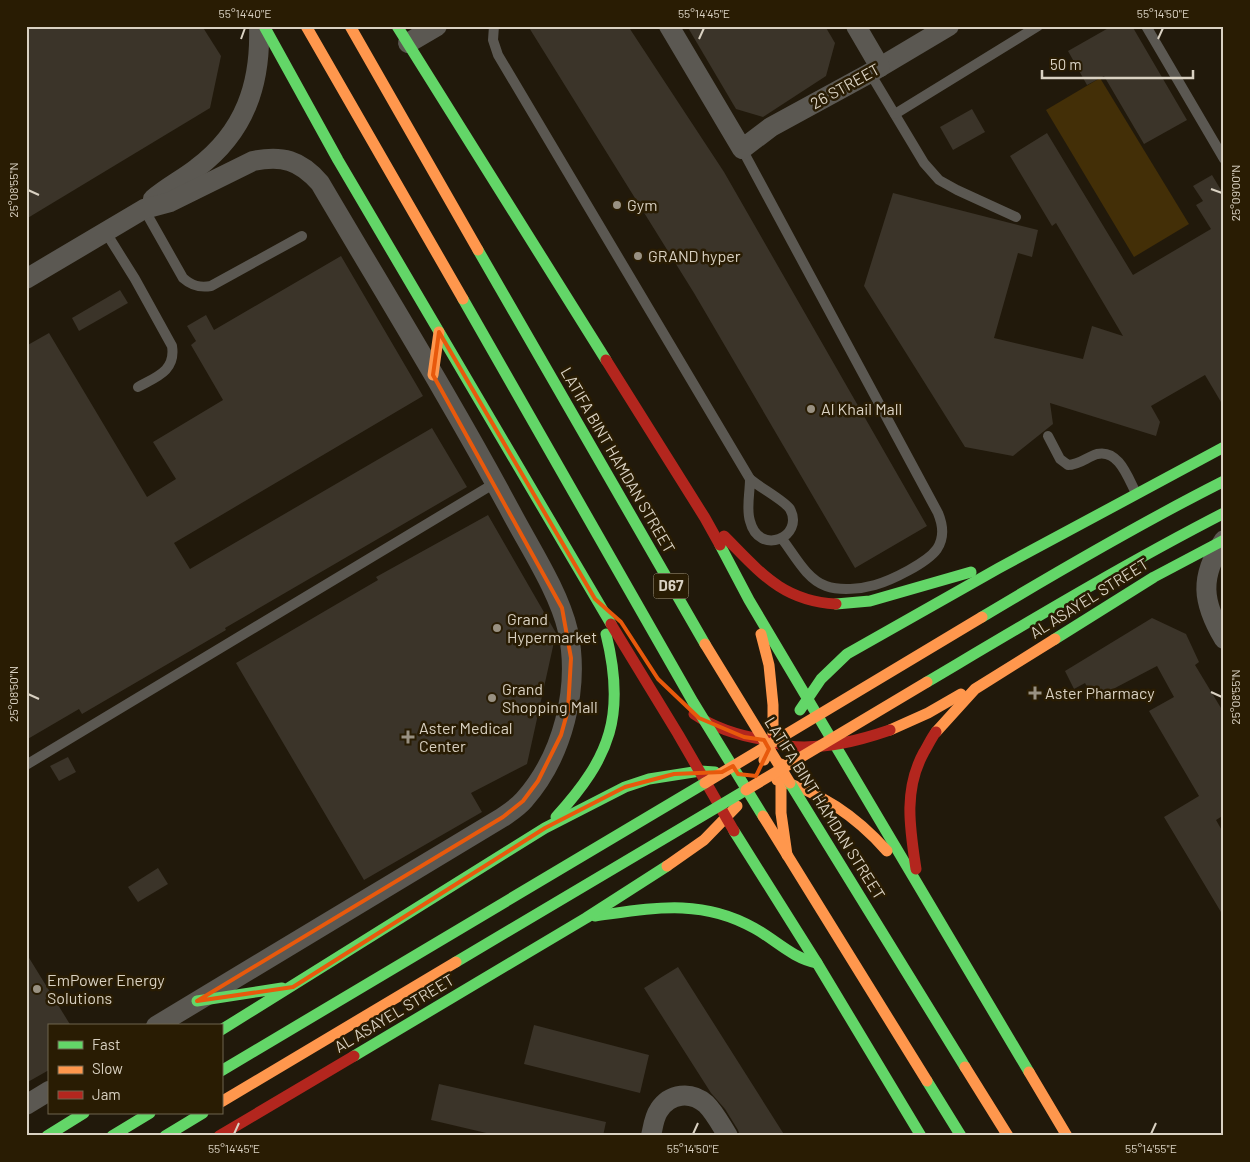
<svg xmlns="http://www.w3.org/2000/svg" width="1250" height="1162" viewBox="0 0 1250 1162" font-family="Barlow,sans-serif">
  <rect width="100%" height="100%" fill="#21190b"/>
  <path fill="#432f07" d="M1100,78L1189,224L1134,257L1046,110Z"/>
  <g fill="#3b3429">
    <path d="M26,26H202L221,56L210,108L26,219Z"/>
    <path d="M528,26H628L724,172L927,526L855,568L694,293Z"/>
    <path d="M687,26H825L835,43L826,76L763,117L736,109Z"/>
    <path d="M1112,26H1132L1187,120L1144,144L1104,76L1087,85L1068,51Z"/>
    <path d="M972,109L985,132L953,150L940,127Z"/>
    <path d="M1047,133L1133,275L1211,229L1196,205L1203,201L1193,186L1212,175L1224,195V407L1205,375L1151,406L1160,422L1156,436L1050,403L1053,424L1013,456L965,447L864,286L893,193L1038,230L1032,257L1018,253L994,338L1083,359L1092,326L1123,336L1056,223L1052,226L1010,156Z"/>
    <path d="M341,256L423,396L174,543L190,569L432,428L467,487L225,628L226,630L82,714L79,709L26,740V346L49,333L147,497L176,479L153,442L223,400L191,345L196,341L187,326L206,315L214,330Z"/>
    <path d="M120,290L128,303L79,331L72,318Z"/>
    <path d="M488,515L556,633L527,764L471,793L482,812L364,880L236,663L378,580L376,577Z"/>
    <path d="M1152,618L1186,634L1199,662L1195,665L1224,713V815L1216,820L1224,834V917L1164,817L1199,796L1149,711L1174,697L1157,666L1094,699L1085,683L1074,689L1065,671Z"/>
    <path d="M68,757L76,772L59,781L50,766Z"/>
    <path d="M158,868L168,884L138,902L128,887Z"/>
    <path d="M26,953L71,1026H49V1070L26,1083Z"/>
    <path d="M678,967L785,1136H740L738,1130L725,1109L711,1093L644,988Z"/>
    <path d="M534,1025L649,1055L640,1093L524,1064Z"/>
    <path d="M439,1084L606,1122L603,1136H499L431,1120Z"/>
  </g>
  <g fill="none" stroke-linecap="round" stroke-linejoin="round">
    <g stroke="#5b5852" stroke-width="10">
      <path d="M494,26L493,40L498,55L750,479"/>
      <path d="M1146,26L1224,159"/>
      <path d="M870,73L924,163L939,180L957,190L1016,217"/>
      <path d="M895,114L1038,26"/>
      <path d="M742,149L938,513C943,525 945,537 937,549C927,563 892,580 875,585C861,589 840,591 826,586C806,579 794,554 782,539"/>
      <path d="M144,209L183,278C192,286 200,288 211,286L302,236"/>
      <path d="M105,231L135,279L172,346C176,371 156,377 138,387"/>
      <path d="M1048,436L1060,459L1068,465C1079,465 1087,457 1097,454C1119,449 1128,478 1136,493"/>
      <path d="M750,479C759,487 785,501 790,509C805,537 759,557 750,521C746,509 750,493 750,479Z"/>
      <path d="M26,765L495,483"/>
    </g>
    <g stroke="#5b5852" stroke-width="20">
      <path d="M669,26L742,149L771,127L870,73L949,26"/>
      <path d="M856,26L880,67"/>
      <path d="M408,43L437,26"/>
      <path d="M153,199C167,187 183,179 197,168C245,132 261,84 259,26"/>
      <path d="M26,279L144,209L170,202L253,161C282,155 300,160 320,183C384,292 451,400 511,512C530,548 559,592 568,631C580,688 563,756 524,800C518,807 510,812 503,817L156,1026"/>
      <path d="M1224,540C1199,577 1202,602 1224,639"/>
      <path d="M26,1105L49,1091"/>
      <path d="M651,1136C653,1127 654,1117 659,1110C670,1093 691,1091 706,1104C715,1113 721,1125 728,1136"/>
    </g>
    <g stroke="#63d668" stroke-width="11">
      <path d="M264,26L338,160L611,624"/>
      <path d="M397,26L606,360"/>
      <path d="M720,545L749,600L1029,1072"/>
      <path d="M836,604L870,601L971,572"/>
      <path d="M1055,639L1154,577L1224,540"/>
      <path d="M800,710L821,679L847,654L999,568L1224,447"/>
      <path d="M556,817C611,757 626,714 606,634"/>
      <path d="M734,831L817,963L921,1136"/>
      <path d="M595,916C653,908 701,898 754,928C776,940 792,958 817,963"/>
      <path d="M197,1001L282,988"/>
      <path d="M221,1030L545,828L625,787L649,779L700,771L715,772"/>
      <path d="M354,1056L586,918L667,866"/>
      <path d="M47,1136L84,1113"/>
      <path d="M112,1136L150,1113"/>
      <path d="M165,1136L203,1113"/>
    </g>
    <g stroke="#ff974d" stroke-width="11">
      <path d="M433,375L439,332"/>
      <path d="M761,634L769,665L773,705V742L764,760"/>
      <path d="M890,730L928,713L961,694"/>
      <path d="M936,732L975,689L1055,639"/>
      <path d="M781,764V813L787,855"/>
      <path d="M777,780C821,792 857,817 887,851"/>
      <path d="M667,866L704,840L737,806"/>
      <path d="M1029,1072L1067,1136"/>
    </g>
    <g stroke="#b3261e" stroke-width="11">
      <path d="M606,360L705,518L720,545"/>
      <path d="M724,536C760,572 782,601 836,604"/>
      <path d="M611,624L678,734L734,831"/>
      <path d="M694,714C716,729 740,736 766,740C773,742 780,745 788,746C823,750 858,741 890,730"/>
      <path d="M916,869C910,829 903,790 924,752C928,746 931,738 936,732"/>
      <path d="M219,1136L354,1056"/>
    </g>
    <g stroke="#63d668" stroke-width="11">
      <path d="M478,250L705,644"/>
      <path d="M463,299L693,702L763,816"/>
      <path d="M982,617C1062,569 1141,523 1224,481"/>
      <path d="M927,682C1025,624 1123,565 1224,513"/>
      <path d="M790,783L965,1067"/>
      <path d="M456,962L746,790"/>
      <path d="M221,1071L705,783"/>
      <path d="M927,1081L961,1136"/>
    </g>
    <g stroke="#ff974d" stroke-width="11">
      <path d="M306,26L463,299"/>
      <path d="M350,26L478,250"/>
      <path d="M705,644L790,783"/>
      <path d="M705,783L982,617"/>
      <path d="M746,790L927,682"/>
      <path d="M763,816L927,1081"/>
      <path d="M965,1067L1008,1136"/>
      <path d="M221,1102L456,962"/>
    </g>
  </g>
  <path fill="none" stroke="#e8590c" stroke-width="4" stroke-linejoin="round" d="M439,332L595,599L621,622L658,679L699,718L744,737L764,740L769,749L756,776L738,774L733,766L722,772L674,774L625,787L545,828L293,987L197,1001L503,817L523,801L538,781L561,735L568,710L571,658L562,608L433,375Z"/>
  <path fill="none" stroke="#d9d1c2" stroke-width="2" d="M241,39L245,28M699,39L704,28M1158,39L1163,28M1211,189L1222,193M28,190L39,195M1211,692L1222,697M28,694L39,699M234,1134L239,1123M693,1134L698,1123M1151,1134L1156,1123"/>
  <g fill="#999182" stroke="#291c03" stroke-width="2">
    <circle cx="617" cy="205" r="5"/>
    <circle cx="638" cy="256" r="5"/>
    <circle cx="811" cy="409" r="5"/>
    <circle cx="497" cy="628" r="5"/>
    <path d="M1032.5 685.5h5v5h5v5h-5v5h-5v-5h-5v-5h5z"/>
    <circle cx="492" cy="698" r="5"/>
    <path d="M405.5 729.5h5v5h5v5h-5v5h-5v-5h-5v-5h5z"/>
    <circle cx="37" cy="989" r="5"/>
  </g>
  <g text-anchor="middle" stroke-width="5" stroke-linejoin="round" paint-order="stroke">
    <rect fill="#291c03" stroke="#a49b89" stroke-width="1" x="653.5" y="573.5" width="35" height="25" rx="4"/>
    <g font-size="15" font-weight="bold" fill="#d9d1c2">
      <text x="671" y="591">D67</text>
    </g>
    <g font-size="16" fill="#d9d1c2" stroke="#291c03">
      <text transform="translate(845 86) rotate(-29)" y="6">26 STREET</text>
      <text transform="translate(618 460) rotate(60)" y="6">LATIFA BINT HAMDAN STREET</text>
      <text transform="translate(1089 598) rotate(-32)" y="6">AL ASAYEL STREET</text>
      <text transform="translate(825 808) rotate(58)" y="6">LATIFA BINT HAMDAN STREET</text>
      <text transform="translate(394 1013) rotate(-31)" y="6">AL ASAYEL STREET</text>
    </g>
    <g font-size="16" fill="#d9d1c2" stroke="#291c03" text-anchor="start">
      <text x="627" y="211">Gym</text>
      <text x="648" y="262">GRAND hyper</text>
      <text x="821" y="415">Al Khail Mall</text>
      <text x="507" y="625">Grand<tspan x="507" dy="18">Hypermarket</tspan></text>
      <text x="502" y="695">Grand<tspan x="502" dy="18">Shopping Mall</tspan></text>
      <text x="1045" y="699">Aster Pharmacy</text>
      <text x="419" y="734">Aster Medical<tspan x="419" dy="18">Center</tspan></text>
      <text x="47" y="986">EmPower Energy<tspan x="47" dy="18">Solutions</tspan></text>
    </g>
  </g>
  <rect width="1250" height="1162" fill="none" stroke="#291c03" stroke-width="55"/>
  <rect x="48" y="1024" width="175" height="90" fill="#291c03" stroke="#6f644f"/>
  <rect x="58" y="1041" width="25" height="8" fill="#63d668" stroke="#6f644f"/>
  <text x="92" y="1050" font-size="15" fill="#d9d1c2">Fast</text>
  <rect x="58" y="1066" width="25" height="8" fill="#ff974d" stroke="#6f644f"/>
  <text x="92" y="1074" font-size="15" fill="#d9d1c2">Slow</text>
  <rect x="58" y="1091" width="25" height="8" fill="#b3261e" stroke="#6f644f"/>
  <text x="92" y="1100" font-size="15" fill="#d9d1c2">Jam</text>
  <path d="M1042 70v8h151v-8" fill="none" stroke="#d9d1c2" stroke-width="2.5"/>
  <text x="1050" y="70" font-size="15" fill="#d9d1c2" stroke="#291c03" stroke-width="4" paint-order="stroke">50 m</text>
  <rect x="28" y="28" width="1194" height="1106" fill="none" stroke="#d9d1c2" stroke-width="2"/>
  <g font-size="12" text-anchor="middle" fill="#d9d1c2">
    <text x="245" y="18">55°14'40"E</text>
    <text x="704" y="18">55°14'45"E</text>
    <text x="1163" y="18">55°14'50"E</text>
    <text transform="translate(14 190) rotate(-90)" y="4">25°08'55"N</text>
    <text transform="translate(1236 193) rotate(-90)" y="4">25°09'00"N</text>
    <text transform="translate(14 694) rotate(-90)" y="4">25°08'50"N</text>
    <text transform="translate(1236 697) rotate(-90)" y="4">25°08'55"N</text>
    <text x="234" y="1153">55°14'45"E</text>
    <text x="693" y="1153">55°14'50"E</text>
    <text x="1151" y="1153">55°14'55"E</text>
  </g>
</svg>
